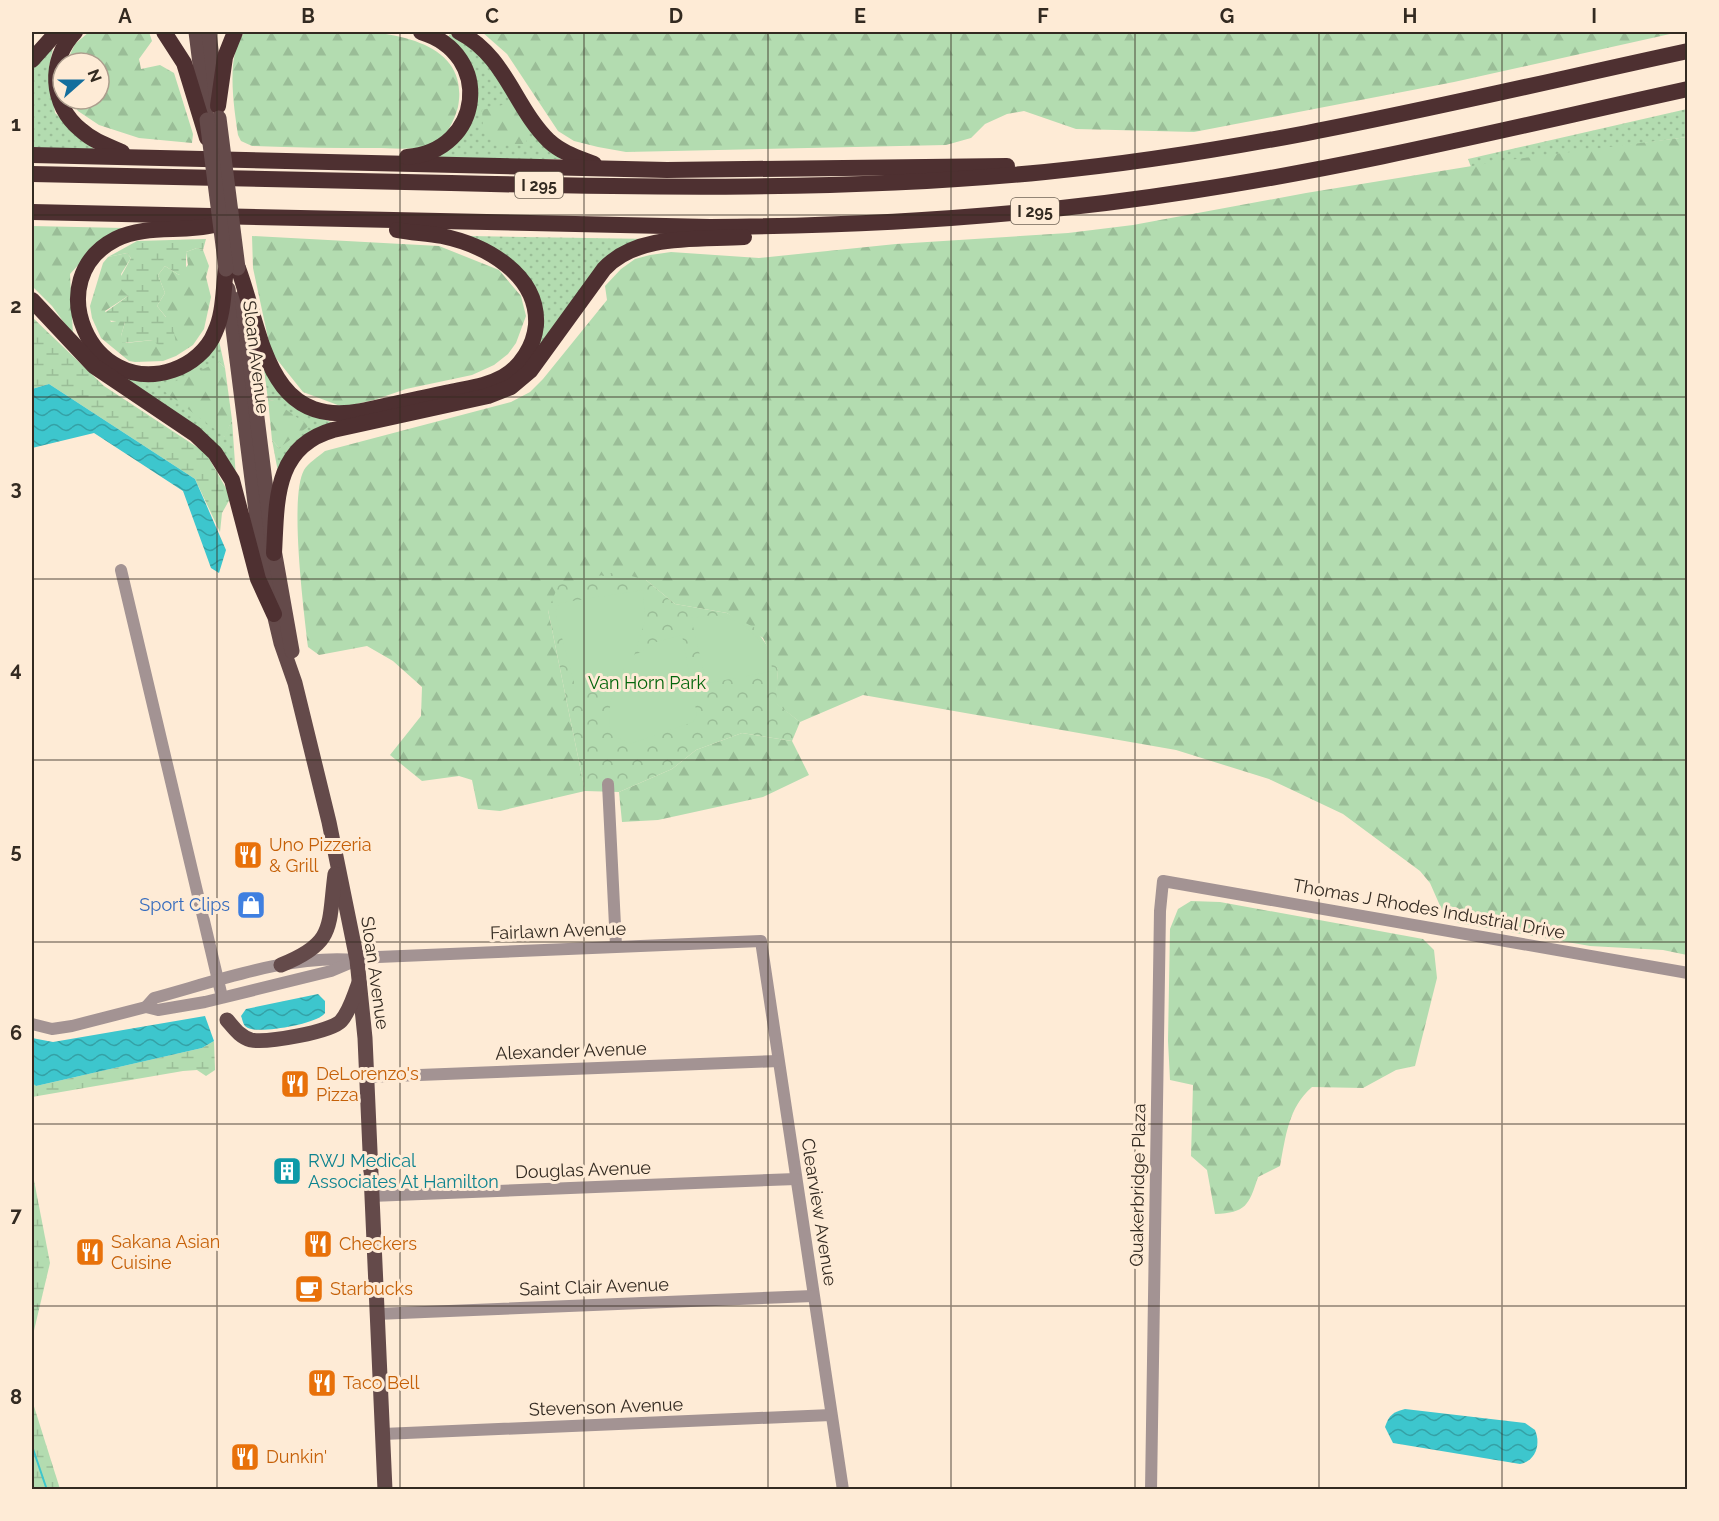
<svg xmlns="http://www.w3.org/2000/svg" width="1719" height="1521" viewBox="0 0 1719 1521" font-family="Raleway,sans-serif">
  <defs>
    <pattern id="grass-dots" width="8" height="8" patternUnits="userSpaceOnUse" patternTransform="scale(1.5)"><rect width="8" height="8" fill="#b3dcb0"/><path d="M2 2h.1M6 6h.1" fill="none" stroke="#9abd97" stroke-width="1.8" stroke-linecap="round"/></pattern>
    <pattern id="forest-firs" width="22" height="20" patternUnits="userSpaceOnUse" patternTransform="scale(1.5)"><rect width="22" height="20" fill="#b3dcb0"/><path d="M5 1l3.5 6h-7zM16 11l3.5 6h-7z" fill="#9abd97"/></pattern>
    <pattern id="wetland-marsh" width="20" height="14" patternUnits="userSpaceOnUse" patternTransform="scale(1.5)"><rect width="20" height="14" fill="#b3dcb0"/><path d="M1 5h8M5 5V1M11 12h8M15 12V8" fill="none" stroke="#9abd97"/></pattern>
    <pattern id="park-crowns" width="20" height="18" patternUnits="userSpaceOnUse" patternTransform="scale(1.5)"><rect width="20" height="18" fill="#b3dcb0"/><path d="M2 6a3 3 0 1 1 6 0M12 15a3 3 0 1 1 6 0" fill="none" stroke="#9abd97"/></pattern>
    <pattern id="water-waves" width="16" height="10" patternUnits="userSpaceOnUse" patternTransform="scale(1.5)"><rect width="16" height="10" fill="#3dc6cd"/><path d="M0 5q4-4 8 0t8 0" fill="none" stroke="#34a1a6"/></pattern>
  </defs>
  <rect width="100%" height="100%" fill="#feebd6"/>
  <g fill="url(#grass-dots)">
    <path d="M450,34L487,59L528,125L564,159L426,160L475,99L448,37Z"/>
    <path d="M54,44L49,67L55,113L94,149H32V69Z"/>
    <path d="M1687,109V137L1471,167L1468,159Z"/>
    <path d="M470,236L651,239L618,251L539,347V303Z"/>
    <path d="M219,341L225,368L219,362L224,437L232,420L236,478L124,378L167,377Z"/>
    <path d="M264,370L317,416L335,424L278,472L272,440L279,448L274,401L268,400Z"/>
  </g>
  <g fill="url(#forest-firs)">
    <path d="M89,32H149L152,41L139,59L141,69L160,65L174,73L193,134L192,143L139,138L99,125L78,111L70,99H99V63H66L75,44Z"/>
    <path d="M245,32C302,32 476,10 458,107C455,119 445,140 434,144C416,151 393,148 375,148C334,148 293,148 252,146L241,141L238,135C234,107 225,54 245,32Z"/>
    <path d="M482,32H1679L1454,82L1194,132L1076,129L1024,111L1007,114L985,124L971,138L946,145L626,152L598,147L574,141L558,131L507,54Z"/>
    <path d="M514,102L528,125L526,144H497L483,128L482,110Z"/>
    <path d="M1687,137V955L1663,950L1590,946L1458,923L1445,917L1430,883L1420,871L1343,814L1269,779L1176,750L863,695L800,722L775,703L778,670L763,638L727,613L675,604L646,580L548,610L585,791L500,811L478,809L472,780L459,776L422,781L390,755L421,716L422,687L393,661L367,646L319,655L308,647C304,612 289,497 304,470C308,463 318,457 325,451L511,402L530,392L543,379L607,300L605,286L621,269L635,259L650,255L671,252L759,258L896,244L1068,233L1133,225L1306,193L1509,160Z"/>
    <path d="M32,226L123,228L101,240L70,274L73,335L52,306L32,286Z"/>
    <path d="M252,236L439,246L499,270L521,296L526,316L516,343L508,354L494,365L472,375L406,389L374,400L343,407L303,392L271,352L253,268Z"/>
    <path d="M197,248L203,250L209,266L206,277L211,297L204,329L193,345L176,356L163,361L135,362L129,361L101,338L92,318L90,306L103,263L108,257L127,253L131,258L121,274L128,296L105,311L111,322L122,320L125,322L121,336L126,343L153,340L166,317L157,306L165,293L158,275L165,266L179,275L188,265L186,252Z"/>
    <path d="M219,362L225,368L232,420L225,437L160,388Z"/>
    <path d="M268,400L274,401L309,426L279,448L272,440Z"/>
    <path d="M742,733L792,741L809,775L763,797L658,820L622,822L619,792L672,769L696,750Z"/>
    <path d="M1191,901L1220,902L1423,939L1434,950L1437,978L1415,1066L1396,1070L1363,1088L1312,1087C1288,1108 1286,1136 1280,1166L1258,1177C1249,1205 1246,1213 1215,1214L1207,1170L1191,1156L1193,1085L1170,1080L1168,1041L1170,929L1178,909Z"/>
  </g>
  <g fill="url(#wetland-marsh)">
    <path d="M206,239L203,250L197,248L186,252V272L179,275L165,266L158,275L165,293L157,306L173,326L176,344L167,349L160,347L153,340L122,343L121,336L125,322L104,320L103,314L128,296L121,289L119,280L131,258L127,253L108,257L137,241Z"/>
    <path d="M32,317L104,386L206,453L231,497L222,513L220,532L195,479L49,384L32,389Z"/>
    <path d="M214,1041L215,1070L206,1076L197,1070L183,1071L32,1097V1083L36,1086L202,1048Z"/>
    <path d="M32,1170L50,1263L32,1339Z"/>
    <path d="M32,1400L60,1489H32Z"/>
  </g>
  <path fill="url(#park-crowns)" d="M617,572L646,580L675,604L727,613L755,628L772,653L778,670L776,703L800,722L792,741L742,733L696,750L672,769L619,792L585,791L548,610L559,584Z"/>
  <g fill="#b3dcb0">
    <path d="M643,590L645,621L634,656L656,642L682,635L697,715L693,722L630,744L611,734C607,708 611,691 624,668L596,687L577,693L555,612L560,603Z"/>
    <path d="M713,615C746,620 765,638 773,671L709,683L706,681L691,618Z"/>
  </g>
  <g fill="url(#water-waves)">
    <path d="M49,384L195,479L226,550L219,573L211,568L183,491L94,433L32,448V389Z"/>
    <path d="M318,994L325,1001V1013C318,1024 259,1034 248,1028C243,1026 243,1021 241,1016L246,1009Z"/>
    <path d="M205,1016L214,1041L202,1048L36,1086L32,1083V1038L53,1042Z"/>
    <path d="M1405,1409L1525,1423L1535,1430C1541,1444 1536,1461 1520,1464L1393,1443L1385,1427C1389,1415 1393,1412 1405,1409Z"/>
  </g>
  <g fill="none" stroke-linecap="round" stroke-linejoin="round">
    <path stroke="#3dc6cd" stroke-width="2" d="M32,1446L47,1490"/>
    <g stroke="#a39393" stroke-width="12">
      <path d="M121,570L222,997"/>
      <path d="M608,784L616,946"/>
      <path d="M146,1007L154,998C217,981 291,954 356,960"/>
      <path d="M32,1024L52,1029L72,1026L146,1007L158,1010L205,1002L331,971L357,960L378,957L761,941L843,1490"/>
      <path d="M367,1077L778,1061"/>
      <path d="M371,1196L796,1179"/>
      <path d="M376,1314L813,1296"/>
      <path d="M383,1434L831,1415"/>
      <path d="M1151,1490L1160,911L1163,881L1688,973"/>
    </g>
    <g stroke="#644a4a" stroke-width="15">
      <path d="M196,32L207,120"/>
      <path d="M209,32L216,94"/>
      <path d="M228,289L263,567L281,643L295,683L329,822L357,960L365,1038L385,1490"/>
      <path d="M242,297L272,538L292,651"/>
      <path d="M281,965C336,943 328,927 335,874"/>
      <path d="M227,1020C234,1028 240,1037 251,1040C267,1043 331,1032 341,1021C350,1011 354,995 359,983"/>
    </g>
    <g stroke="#4e3031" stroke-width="16">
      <path d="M75,32C48,60 50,105 81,130C93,141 108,146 122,152"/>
      <path d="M164,32L184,63L207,138"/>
      <path d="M459,32C506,56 514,107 549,141C562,153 579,158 594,164"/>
      <path d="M32,60L57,32"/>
      <path d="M218,106L225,57L235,32"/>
      <path d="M32,155L667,170L1007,166"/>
      <path d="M407,157C483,151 494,54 421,32"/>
      <path d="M32,174C171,177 311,180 451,183C650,188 847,191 1045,172C1262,151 1475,97 1688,51"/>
      <path d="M32,212L710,227C871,226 1032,216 1191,191C1358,166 1523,125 1688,89"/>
      <path d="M214,225C182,233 146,224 116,239C39,278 90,398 173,370C191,364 208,350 215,332C224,313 223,290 226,269"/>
      <path d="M238,268C262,332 266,429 361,411C391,405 420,398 450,392C468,388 487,386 503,377C521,367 534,346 536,325C539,274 485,245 442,236C427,233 411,233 397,230"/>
      <path d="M32,300L94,366L195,434L215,453L232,480L258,579L274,614"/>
      <path d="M274,553C277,503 273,447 333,430L488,396L511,387L530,371L604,269C637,233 699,240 744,237"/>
    </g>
    <g stroke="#644a4a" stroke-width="15">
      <path d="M219,118L238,268"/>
      <path d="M207,120L226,269"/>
    </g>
  </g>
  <path fill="none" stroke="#332a21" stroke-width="1.5" stroke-opacity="0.55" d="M217,32V1490M400,32V1490M584,32V1490M768,32V1490M951,32V1490M1135,32V1490M1319,32V1490M1502,32V1490M32,215H1688M32,397H1688M32,579H1688M32,760H1688M32,942H1688M32,1124H1688M32,1306H1688"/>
  <defs>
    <g id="restaurant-square" transform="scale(1.5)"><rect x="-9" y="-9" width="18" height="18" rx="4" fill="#e8710a" stroke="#feebd6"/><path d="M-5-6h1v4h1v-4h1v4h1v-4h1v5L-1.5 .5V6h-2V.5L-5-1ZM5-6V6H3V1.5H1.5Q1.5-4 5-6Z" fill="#fff"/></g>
    <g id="shop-square" transform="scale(1.5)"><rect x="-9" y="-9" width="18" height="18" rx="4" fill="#3f7fe0" stroke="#feebd6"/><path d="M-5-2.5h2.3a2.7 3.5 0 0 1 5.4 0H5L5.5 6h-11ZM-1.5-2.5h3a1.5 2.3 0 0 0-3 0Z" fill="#fff"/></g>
    <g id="building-square" transform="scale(1.5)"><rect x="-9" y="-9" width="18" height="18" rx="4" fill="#0f9aa8" stroke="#feebd6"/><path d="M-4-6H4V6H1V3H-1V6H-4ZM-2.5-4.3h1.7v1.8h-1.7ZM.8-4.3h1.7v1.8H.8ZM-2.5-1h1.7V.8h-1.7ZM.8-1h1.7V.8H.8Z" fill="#fff"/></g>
    <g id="cafe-square" transform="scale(1.5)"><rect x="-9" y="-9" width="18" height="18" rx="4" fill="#e8710a" stroke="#feebd6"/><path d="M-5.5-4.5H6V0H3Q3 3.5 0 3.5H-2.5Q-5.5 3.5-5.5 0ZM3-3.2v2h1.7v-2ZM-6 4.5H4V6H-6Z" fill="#fff"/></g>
  </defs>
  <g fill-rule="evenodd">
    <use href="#restaurant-square" x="248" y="855"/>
    <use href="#shop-square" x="251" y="905"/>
    <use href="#restaurant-square" x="295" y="1084"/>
    <use href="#building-square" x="287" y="1171"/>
    <use href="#restaurant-square" x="318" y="1244"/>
    <use href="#restaurant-square" x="90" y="1252"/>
    <use href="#cafe-square" x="309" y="1289"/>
    <use href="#restaurant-square" x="322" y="1383"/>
    <use href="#restaurant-square" x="245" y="1457"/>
  </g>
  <g text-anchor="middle" stroke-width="6" stroke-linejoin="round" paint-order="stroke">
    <g fill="#feebd6" stroke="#706457" stroke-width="1.5">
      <rect x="515" y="172" width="48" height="26" rx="4.5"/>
      <rect x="1011" y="198" width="48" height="26" rx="4.5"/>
    </g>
    <g font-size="16" font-weight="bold" fill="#332a21">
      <text x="539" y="191">I 295</text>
      <text x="1035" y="217">I 295</text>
    </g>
    <g font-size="18" fill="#332a21" stroke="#feebd6">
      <text transform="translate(256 357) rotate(83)" y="6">Sloan Avenue</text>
      <text transform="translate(1429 909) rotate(10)" y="6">Thomas J Rhodes Industrial Drive</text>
      <text transform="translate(558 931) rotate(-2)" y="6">Fairlawn Avenue</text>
      <text transform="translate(375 973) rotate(82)" y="6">Sloan Avenue</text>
      <text transform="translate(571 1051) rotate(-2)" y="6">Alexander Avenue</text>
      <text transform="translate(583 1170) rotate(-2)" y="6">Douglas Avenue</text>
      <text transform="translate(1138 1185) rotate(-89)" y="6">Quakerbridge Plaza</text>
      <text transform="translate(819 1212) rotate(81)" y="6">Clearview Avenue</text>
      <text transform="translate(594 1287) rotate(-2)" y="6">Saint Clair Avenue</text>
      <text transform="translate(606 1407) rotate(-2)" y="6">Stevenson Avenue</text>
    </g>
    <g font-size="18" fill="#04650c" stroke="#feebd6">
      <text x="647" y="689">Van Horn Park</text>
    </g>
    <g font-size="18" fill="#c56008" stroke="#feebd6" text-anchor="start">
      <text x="269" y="851">Uno Pizzeria<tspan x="269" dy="21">&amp; Grill</tspan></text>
      <text x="316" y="1080">DeLorenzo's<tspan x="316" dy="21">Pizza</tspan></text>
      <text x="111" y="1248">Sakana Asian<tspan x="111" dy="21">Cuisine</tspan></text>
      <text x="339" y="1250">Checkers</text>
      <text x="330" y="1295">Starbucks</text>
      <text x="343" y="1389">Taco Bell</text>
      <text x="266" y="1463">Dunkin'</text>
    </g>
    <g font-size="18" fill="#366cbe" stroke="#feebd6" text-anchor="end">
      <text x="230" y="911">Sport Clips</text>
    </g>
    <g font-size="18" fill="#0d838f" stroke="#feebd6" text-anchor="start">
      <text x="308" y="1167">RWJ Medical<tspan x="308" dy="21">Associates At Hamilton</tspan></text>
    </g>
  </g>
  <rect width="1719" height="1521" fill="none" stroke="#feebd6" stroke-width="66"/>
  <g transform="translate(81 81) rotate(69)"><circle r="28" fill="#feebd6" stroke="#ad9e8e" stroke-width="1.5"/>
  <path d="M0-4.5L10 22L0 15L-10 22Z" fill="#146e9d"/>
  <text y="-9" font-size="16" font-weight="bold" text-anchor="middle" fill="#332a21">N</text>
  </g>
  <rect x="33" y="33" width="1653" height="1455" fill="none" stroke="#332a21" stroke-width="2"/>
  <g font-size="20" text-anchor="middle" font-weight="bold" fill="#332a21">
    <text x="125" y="23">A</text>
    <text x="308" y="23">B</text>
    <text x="492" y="23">C</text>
    <text x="676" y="23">D</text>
    <text x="860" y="23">E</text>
    <text x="1043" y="23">F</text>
    <text x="1227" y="23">G</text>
    <text x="1410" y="23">H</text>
    <text x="1594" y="23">I</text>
    <text x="16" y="131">1</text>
    <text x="16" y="313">2</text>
    <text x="16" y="495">3</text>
    <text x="16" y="676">4</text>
    <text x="16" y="858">5</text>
    <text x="16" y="1040">6</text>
    <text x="16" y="1222">7</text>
    <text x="16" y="1404">8</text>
  </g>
</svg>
